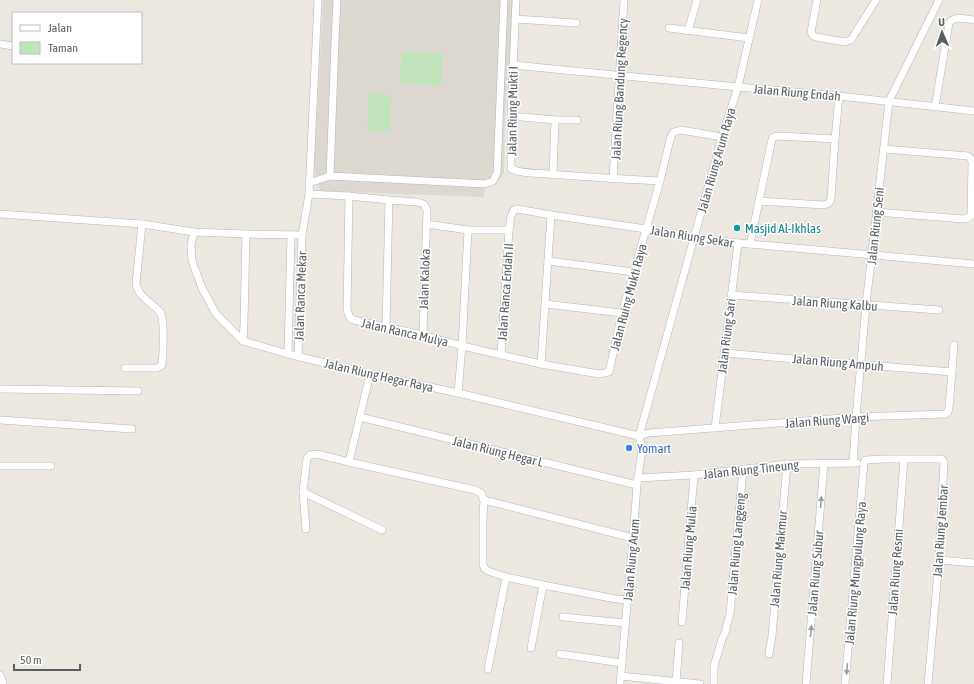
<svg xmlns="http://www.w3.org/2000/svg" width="974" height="684" viewBox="0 0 974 684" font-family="'Asap Condensed',sans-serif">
  <rect width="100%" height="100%" fill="#ece7df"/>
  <path fill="#ded9d0" d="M323,0H515L505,113L504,173L496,183L485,187L484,197L320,191L314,169L321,41Z"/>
  <g fill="#c0e5ba">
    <path d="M402,51L443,53L441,86L400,83Z"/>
    <path d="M368,94L391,95L390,131H367Z"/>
  </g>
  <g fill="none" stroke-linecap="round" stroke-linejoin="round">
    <g stroke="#b0b4b8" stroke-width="8">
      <g id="minor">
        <path d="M337,0L335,41L330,176L485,184L493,181L497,173L504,0"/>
        <path d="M516,0L511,116V169C522,174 536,173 548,174C585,177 622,179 660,181"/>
        <path d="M817,0L811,32L813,36L816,37L845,42L851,40L876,0"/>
        <path d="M515,19L576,23"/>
        <path d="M669,28L749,38"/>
        <path d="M688,31L697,0"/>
        <path d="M0,44L13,46"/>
        <path d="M513,65L738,87L839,96L974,111"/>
        <path d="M935,107L949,23C955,15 965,19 974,20"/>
        <path d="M511,116L555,120H577"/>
        <path d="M553,175L555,120"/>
        <path d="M613,179L624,0"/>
        <path d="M309,183L330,176"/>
        <path d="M309,194L349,196L389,200L417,202L424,204L427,210L423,335"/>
        <path d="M349,196L347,310L350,318L354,320L423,335L462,346L541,364L599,374L609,372L622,313L660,181L671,136L674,132L681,130L722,137"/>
        <path d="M759,201L824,205L829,203L831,199L835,139L839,96"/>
        <path d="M877,212L963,219L967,218L971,216L972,162L971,159L968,156L884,149"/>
        <path d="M0,214L142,224L194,232L246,234L302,235"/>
        <path d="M426,224L468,230H509L511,216L514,210L517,209L551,215L646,229L684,236L738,243L974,264"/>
        <path d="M194,232L191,245L192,261L202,288L216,314L243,341L288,354L370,374L458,393L639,436L649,433L856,417L945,414L948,412L949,408L954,345"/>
        <path d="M750,244L772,139L774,137L778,136L835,139"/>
        <path d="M548,261L634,272"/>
        <path d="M731,295L939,310"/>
        <path d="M545,304L622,313"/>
        <path d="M386,326L389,200"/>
        <path d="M243,341L244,324L246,234"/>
        <path d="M724,353L952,372"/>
        <path d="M288,354L291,235"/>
        <path d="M501,355L509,230"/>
        <path d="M298,357L302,235L309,194L318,0"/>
        <path d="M541,364L551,215"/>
        <path d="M125,368H157L162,365C163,355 165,319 160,312C153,303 139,298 136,284L142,224"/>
        <path d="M0,389L138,391"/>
        <path d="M458,393L462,346L468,230"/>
        <path d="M360,417L637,485"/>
        <path d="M0,420L132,429"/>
        <path d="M715,428L738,243"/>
        <path d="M349,462L475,490L481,493L484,500L483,518V564L484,568L488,571L506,577L543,585L616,599L628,600"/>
        <path d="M853,463L856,417L866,305L889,101L939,0"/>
        <path d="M864,463L865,460L884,459H942L944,462L939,560L928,684"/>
        <path d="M0,466H51"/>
        <path d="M638,478L694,475L787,464L857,463"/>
        <path d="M303,492L382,530"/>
        <path d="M484,500L633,538"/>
        <path d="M306,529L303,492L307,458L310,455L317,454L349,462L370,374"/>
        <path d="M939,560L974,563"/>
        <path d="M563,617L625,623"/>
        <path d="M682,622L694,475"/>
        <path d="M531,648L543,585"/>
        <path d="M560,654L622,663"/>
        <path d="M769,654L772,636L787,464"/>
        <path d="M488,669L506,577"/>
        <path d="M0,675L3,684"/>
        <path d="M621,676L700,684"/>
        <path d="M676,682L679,643"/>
        <path d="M620,684L633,538L637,485L642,449L639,436L722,137L738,87L758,0"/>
        <path d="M714,684V666L722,639L726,631L727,624L730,614L743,469"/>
        <path d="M806,684L824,463"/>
        <path d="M845,684L864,463"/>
        <path d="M887,684L904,459"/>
      </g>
    </g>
    <use href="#minor" stroke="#fff" stroke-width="7"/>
  </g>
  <defs><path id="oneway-solid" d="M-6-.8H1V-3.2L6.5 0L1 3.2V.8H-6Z"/></defs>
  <g fill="#9b9ea0">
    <use href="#oneway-solid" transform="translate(821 502) rotate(-85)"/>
    <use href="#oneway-solid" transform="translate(811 631) rotate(-85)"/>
    <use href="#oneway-solid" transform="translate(847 669) rotate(95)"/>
  </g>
  <circle fill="#0f9aa8" stroke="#fff" stroke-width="1.5" cx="737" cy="228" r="4"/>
  <circle fill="#3f7fe0" stroke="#fff" stroke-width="1.5" cx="629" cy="448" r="4"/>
  <g text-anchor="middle" stroke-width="3" stroke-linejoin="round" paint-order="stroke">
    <g font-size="13" fill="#585d61" stroke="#fff">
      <text transform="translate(619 89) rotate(-87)" y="5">Jalan Riung Bandung Regency</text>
      <text transform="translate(797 92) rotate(5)" y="5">Jalan Riung Endah</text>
      <text transform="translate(512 111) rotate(-89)" y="5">Jalan Riung Mukti I</text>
      <text transform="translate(716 160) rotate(-74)" y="5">Jalan Riung Arum Raya</text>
      <text transform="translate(875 226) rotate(-84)" y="5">Jalan Riung Seni</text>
      <text transform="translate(692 236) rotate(9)" y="5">Jalan Riung Sekar</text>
      <text transform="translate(424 279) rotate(-88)" y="5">Jalan Kaloka</text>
      <text transform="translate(505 292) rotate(-86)" y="5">Jalan Ranca Endah II</text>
      <text transform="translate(300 296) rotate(-88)" y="5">Jalan Ranca Mekar</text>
      <text transform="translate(628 297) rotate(-75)" y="5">Jalan Ruing Mukti Raya</text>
      <text transform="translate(835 303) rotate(4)" y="5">Jalan Riung Kalbu</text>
      <text transform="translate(405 332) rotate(13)" y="5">Jalan Ranca Mulya</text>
      <text transform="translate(726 336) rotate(-83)" y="5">Jalan Riung Sari</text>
      <text transform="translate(838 362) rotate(5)" y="5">Jalan Riung Ampuh</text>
      <text transform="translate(379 375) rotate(13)" y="5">Jalan Riung Hegar Raya</text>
      <text transform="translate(827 420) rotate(-4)" y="5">Jalan Riung Wargi</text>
      <text transform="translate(498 451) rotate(14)" y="5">Jalan Riung Hegar L</text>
      <text transform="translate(751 469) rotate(-6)" y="5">Jalan Riung Tineung</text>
      <text transform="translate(940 531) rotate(-86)" y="5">Jalan Riung Jembar</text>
      <text transform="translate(736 544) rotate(-85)" y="5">Jalan Riung Langgeng</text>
      <text transform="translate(688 548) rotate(-85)" y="5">Jalan Riung Mulia</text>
      <text transform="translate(778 559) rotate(-85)" y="5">Jalan Riung Makmur</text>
      <text transform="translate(631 560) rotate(-85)" y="5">Jalan Riung Arum</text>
      <text transform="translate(895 572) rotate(-86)" y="5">Jalan Riung Resmi</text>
      <text transform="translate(815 573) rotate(-85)" y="5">Jalan Riung Subur</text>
      <text transform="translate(855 573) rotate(-85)" y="5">Jalan Riung Mungpulung Raya</text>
    </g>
    <g font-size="13" fill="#0d838f" stroke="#fff" text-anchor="start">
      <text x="745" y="233">Masjid Al-Ikhlas</text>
    </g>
    <g font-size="13" fill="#366cbe" stroke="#fff" text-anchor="start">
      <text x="637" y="453">Yomart</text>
    </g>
  </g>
  <rect x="12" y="12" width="130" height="52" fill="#ffffff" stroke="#bcbec0"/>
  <rect x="20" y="25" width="20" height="6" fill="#ffffff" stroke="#bcbec0"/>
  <text x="48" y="32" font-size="12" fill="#585d61">Jalan</text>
  <rect x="20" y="42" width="20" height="12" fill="#c0e5ba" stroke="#bcbec0"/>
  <text x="48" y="52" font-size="12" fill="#585d61">Taman</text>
  <g transform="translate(942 32) rotate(358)" stroke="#ffffff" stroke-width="3" paint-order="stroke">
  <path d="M0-3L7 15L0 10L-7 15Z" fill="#585d61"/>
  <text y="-6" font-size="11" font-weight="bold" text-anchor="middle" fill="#585d61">U</text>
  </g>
  <path d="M14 664v6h66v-6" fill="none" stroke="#585d61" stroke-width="2"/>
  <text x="20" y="664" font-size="12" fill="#585d61" stroke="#ffffff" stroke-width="3" paint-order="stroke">50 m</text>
</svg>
